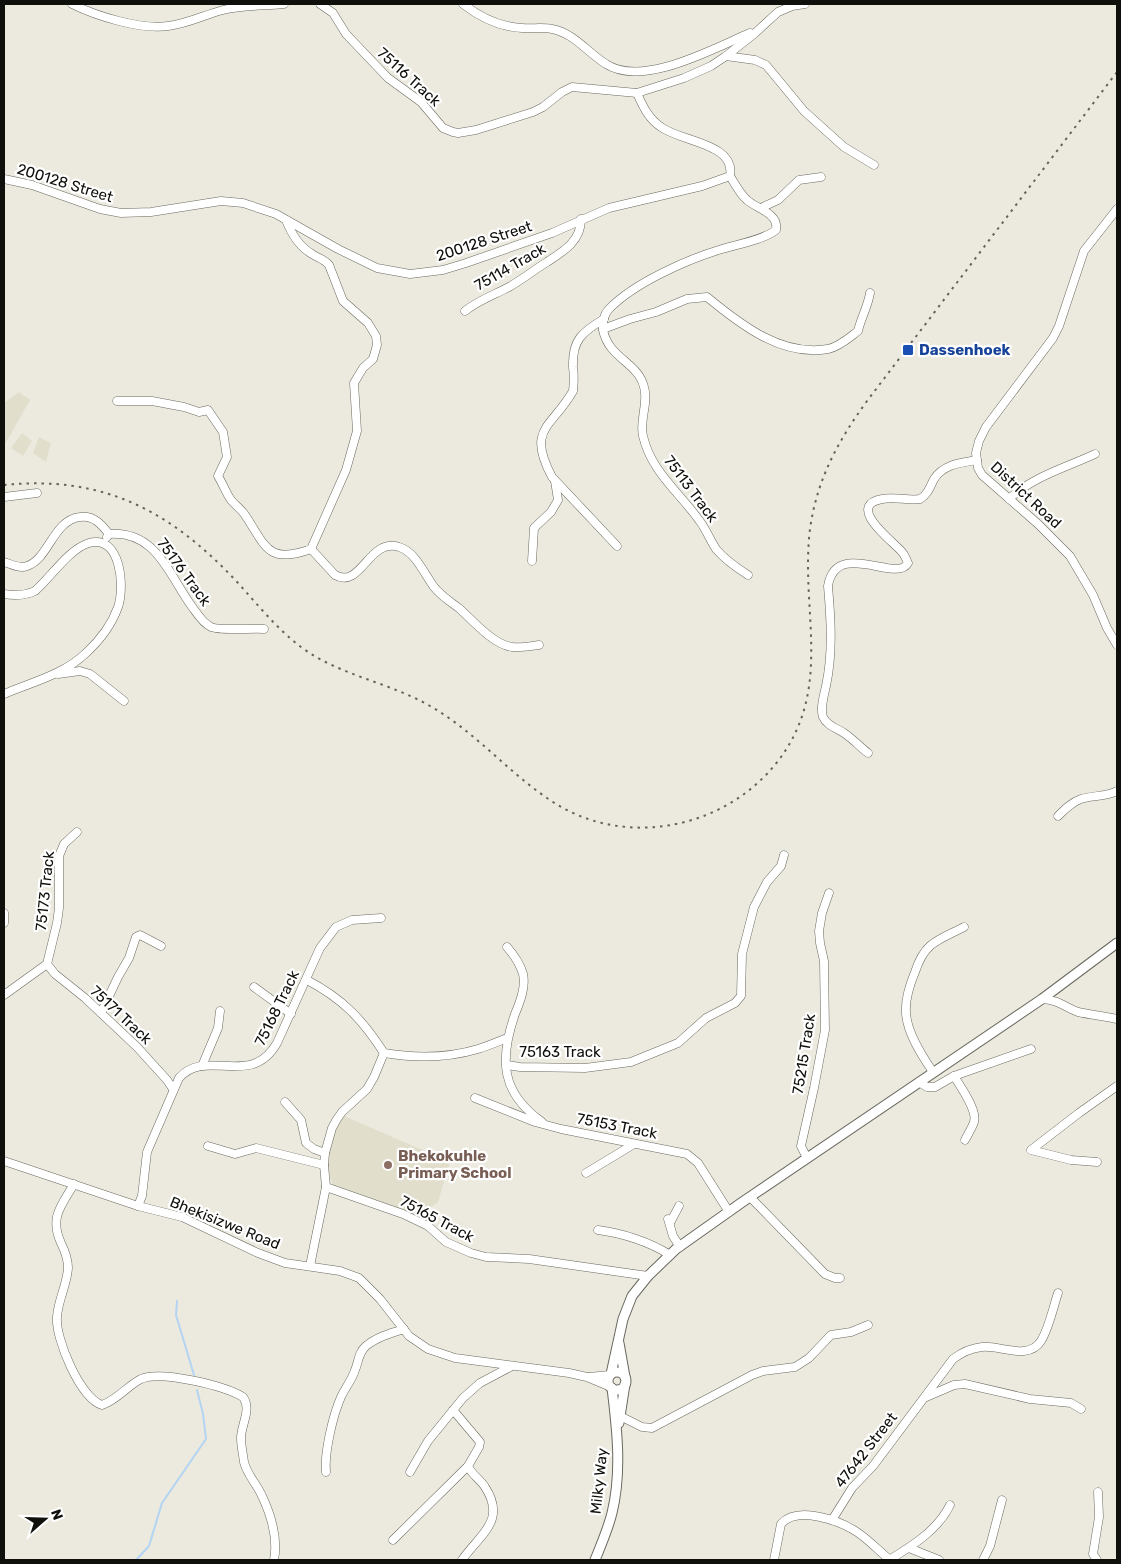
<svg xmlns="http://www.w3.org/2000/svg" width="1121" height="1564" viewBox="0 0 1121 1564" font-family="Rubik,sans-serif">
  <rect width="100%" height="100%" fill="#eceadf"/>
  <g fill="#e1decc">
    <path d="M19,392L30,400L4,446V403Z"/>
    <path d="M22,433L32,441L23,456L11,448Z"/>
    <path d="M39,437L51,443L46,462L33,453Z"/>
    <path d="M344,1116L450,1162L438,1202L418,1216L334,1188L327,1168L326,1157L336,1129Z"/>
  </g>
  <g fill="none" stroke-linecap="round" stroke-linejoin="round">
    <g stroke="#b3d4f2" stroke-width="2">
      <path d="M177,1301L176,1315L194,1375"/>
      <path d="M136,1560L149,1546L162,1503L206,1439L203,1414L197,1390"/>
    </g>
    <g stroke="#6a695f" stroke-width="9">
      <g id="minor">
        <path d="M72,4C96,16 141,30 168,26C187,24 204,15 223,10C242,5 264,6 284,4"/>
        <path d="M320,4L333,13L346,34L388,78L421,102L443,128L453,132L458,133L476,130L533,112L543,107L562,92L572,87L637,93L684,78L711,66L726,56L754,34L778,12L792,6L805,4"/>
        <path d="M463,4C481,18 499,27 522,28C532,29 542,27 552,29C574,33 588,53 606,64C643,88 714,48 750,33"/>
        <path d="M726,56L755,60L766,65L804,111L844,147L874,165"/>
        <path d="M730,176C735,184 740,194 747,200C757,209 779,213 776,230C763,240 738,244 722,249C688,259 634,283 609,309C604,314 602,323 603,330C609,359 638,362 644,387C649,403 639,420 643,436C651,471 678,491 699,520C706,529 710,540 716,549C725,560 737,568 748,575"/>
        <path d="M4,179L32,185L100,209L121,213L151,212L221,201L243,203L276,214L338,249L377,268L410,274L443,270L466,263L552,233L609,208L702,186L730,176C736,143 681,142 661,127C649,119 643,107 637,93"/>
        <path d="M761,208L778,200L799,180L821,177"/>
        <path d="M1117,209L1084,251L1059,326L1053,338L986,427L979,441L976,453L978,468L982,475L1038,524L1070,556L1093,595L1107,628L1117,645"/>
        <path d="M465,311C479,300 494,295 509,287C523,279 534,270 547,262C564,251 581,241 581,219"/>
        <path d="M604,319C582,332 572,340 573,367C574,375 574,383 573,391C552,428 526,428 552,477L617,546"/>
        <path d="M603,329L630,319L656,312L687,299L707,297C741,325 782,357 828,349C839,347 850,337 858,331C861,318 868,306 870,293"/>
        <path d="M117,401H152L184,407L199,412L208,410L223,432L227,457L218,476C223,484 226,493 231,500C235,505 241,509 245,515C266,546 267,565 311,549L346,470L357,431L354,383L363,368L373,359L377,345L376,336L368,323L343,301L329,265C324,259 318,258 312,254C300,247 291,233 286,220"/>
        <path d="M4,497L37,493"/>
        <path d="M1009,499C1034,476 1065,468 1095,454"/>
        <path d="M109,534C157,530 169,576 193,608C198,615 203,623 211,627C219,631 252,628 264,629"/>
        <path d="M311,549L335,575C361,590 369,537 399,547C415,551 425,575 434,587C441,596 451,602 460,609C473,621 494,645 512,647C520,648 531,646 539,645"/>
        <path d="M532,561L534,528L551,512L558,500L555,481"/>
        <path d="M4,562C11,564 19,569 27,566C49,559 53,520 80,517C94,515 102,525 109,534L107,537"/>
        <path d="M4,594C15,596 24,596 35,591C51,577 69,549 89,543C121,534 125,587 118,607C112,624 99,641 86,653C63,675 32,682 4,694"/>
        <path d="M58,674L80,671L90,674L124,701"/>
        <path d="M868,753C860,747 853,739 844,733C837,728 827,726 823,717C820,708 824,695 826,686C833,653 831,620 828,586C836,538 897,584 908,563C906,559 905,555 902,552C895,543 844,506 882,499C895,496 908,501 920,499C928,494 930,487 934,479C944,464 960,463 977,460"/>
        <path d="M1058,816C1065,809 1072,802 1081,799C1094,795 1106,797 1117,791"/>
        <path d="M4,913V923"/>
        <path d="M507,947C514,955 520,964 523,974C526,987 520,1002 515,1014C499,1060 501,1093 542,1122"/>
        <path d="M47,964L55,974L85,998L137,1047L167,1080L173,1089"/>
        <path d="M307,980C343,999 362,1019 384,1053C414,1058 448,1058 478,1049C488,1046 497,1042 507,1038"/>
        <path d="M254,987L291,1014"/>
        <path d="M4,995L47,964L57,923L59,908V856L64,844L77,832"/>
        <path d="M1042,999C1059,1000 1064,1007 1078,1012C1091,1015 1104,1016 1117,1019"/>
        <path d="M101,1013L118,977L129,958L136,937L140,935L161,946"/>
        <path d="M507,1065L520,1067L585,1068L631,1062L678,1043L706,1018L735,1003L741,996L742,954L754,907L767,882L781,866L784,855"/>
        <path d="M202,1066L218,1028L220,1011"/>
        <path d="M933,1072C922,1056 907,1033 906,1013C905,1000 910,984 915,972C918,963 922,953 930,946C939,938 953,933 964,927"/>
        <path d="M954,1076C960,1086 978,1111 974,1122C972,1128 968,1134 965,1140"/>
        <path d="M919,1082L927,1087H935L954,1076L1031,1049"/>
        <path d="M475,1098L535,1122L561,1129L687,1154L698,1163L729,1212"/>
        <path d="M285,1102L301,1120L306,1143L314,1149L325,1153"/>
        <path d="M208,1146L235,1154L256,1148L324,1165"/>
        <path d="M807,1158L801,1146L814,1088L825,1030L824,961L820,943L819,931L822,913L829,893"/>
        <path d="M4,1161L138,1206L182,1217L258,1253L285,1263L340,1271L359,1278L380,1299L409,1336L428,1349L455,1358L569,1373L587,1377L611,1387"/>
        <path d="M1097,1162L1071,1160L1031,1150L1079,1113L1117,1086"/>
        <path d="M586,1173L634,1144"/>
        <path d="M74,1184C62,1205 49,1217 61,1243C65,1251 68,1259 68,1268C67,1285 58,1300 57,1317C55,1338 80,1398 102,1405C117,1400 127,1386 141,1379C161,1370 225,1386 243,1397C252,1409 241,1425 241,1438C241,1446 243,1454 244,1462C247,1475 257,1484 262,1496C271,1515 278,1539 274,1560"/>
        <path d="M326,1187L403,1214L428,1226L446,1242L471,1253L486,1257L529,1259L648,1276"/>
        <path d="M750,1197L825,1274L835,1278H840"/>
        <path d="M138,1206L142,1196L147,1152L179,1078C206,1047 251,1089 277,1043L320,948L336,927L352,920L381,918"/>
        <path d="M668,1219L673,1236L680,1247"/>
        <path d="M670,1223L679,1206"/>
        <path d="M598,1230C622,1233 650,1242 670,1255"/>
        <path d="M310,1266L326,1187L324,1165L325,1153L332,1128L337,1119L342,1112L367,1089L374,1077L384,1053"/>
        <path d="M589,1377L610,1375"/>
        <path d="M926,1397L954,1385L965,1384L1030,1399L1071,1403L1081,1409"/>
        <path d="M453,1410L480,1442L479,1447L468,1466C471,1474 480,1479 485,1487C507,1521 480,1534 462,1560"/>
        <path d="M620,1416L642,1427L652,1428L752,1375L763,1371L795,1367L809,1358L831,1335L851,1332L868,1325"/>
        <path d="M326,1472C324,1453 333,1415 341,1397C345,1388 352,1380 355,1370C359,1361 358,1353 366,1346C377,1337 391,1333 404,1329"/>
        <path d="M410,1472L428,1441L463,1398L480,1383L512,1366"/>
        <path d="M832,1520L852,1488L873,1466L953,1359C961,1353 972,1348 982,1347C1000,1345 1028,1361 1041,1341C1049,1328 1053,1308 1058,1293"/>
        <path d="M393,1540L468,1466"/>
        <path d="M909,1548L939,1560"/>
        <path d="M774,1560L781,1524C798,1505 840,1521 857,1532C869,1540 879,1551 890,1560"/>
        <path d="M889,1560C912,1546 938,1530 950,1505"/>
        <path d="M983,1560L990,1546L1002,1500"/>
        <path d="M1097,1560L1093,1554L1099,1517L1098,1492"/>
      </g>
    </g>
    <g stroke="#6a695f" stroke-width="11">
      <g id="tertiary">
        <path d="M619,1343L625,1377"/>
        <circle cx="617" cy="1381" r="9"/>
        <path d="M611,1374L623,1319L632,1296L648,1276L676,1249L741,1203L1042,999L1117,943"/>
        <path d="M619,1423L625,1384"/>
        <path d="M595,1560C601,1545 608,1529 612,1513C622,1472 617,1429 612,1388"/>
      </g>
    </g>
    <use href="#minor" stroke="#fff" stroke-width="8"/>
    <use href="#tertiary" stroke="#fff" stroke-width="9"/>
    <path stroke="#64635c" stroke-width="2" stroke-dasharray="2.5 5" stroke-linecap="butt" d="M4,485C104,475 171,511 238,583C258,605 277,629 301,647C340,676 389,682 430,706C474,731 506,770 547,798C620,850 724,831 778,761C834,688 800,611 810,529C817,479 838,441 867,401L1117,72"/>
  </g>
  <rect fill="#1a4fb4" stroke="#fff" stroke-width="2" x="902" y="344" width="12" height="12" rx="2.5"/>
  <circle fill="#8d6e63" stroke="#fff" stroke-width="2" cx="388" cy="1165" r="5"/>
  <g text-anchor="middle" stroke-width="4.5" stroke-linejoin="round" paint-order="stroke">
    <g font-size="15" fill="#0f0f0b" stroke="#fff">
      <text transform="translate(409 77) rotate(42)" y="5">75116 Track</text>
      <text transform="translate(65 183) rotate(17)" y="5">200128 Street</text>
      <text transform="translate(484 241) rotate(-18)" y="5">200128 Street</text>
      <text transform="translate(510 267) rotate(-30)" y="5">75114 Track</text>
      <text transform="translate(691 489) rotate(53)" y="5">75113 Track</text>
      <text transform="translate(1026 495) rotate(43)" y="5">District Road</text>
      <text transform="translate(184 572) rotate(54)" y="5">75176 Track</text>
      <text transform="translate(45 891) rotate(-84)" y="5">75173 Track</text>
      <text transform="translate(277 1008) rotate(-64)" y="5">75168 Track</text>
      <text transform="translate(121 1015) rotate(43)" y="5">75171 Track</text>
      <text x="560" y="1057">75163 Track</text>
      <text transform="translate(804 1054) rotate(-81)" y="5">75215 Track</text>
      <text transform="translate(617 1126) rotate(11)" y="5">75153 Track</text>
      <text transform="translate(437 1219) rotate(28)" y="5">75165 Track</text>
      <text transform="translate(225 1223) rotate(22)" y="5">Bhekisizwe Road</text>
      <text transform="translate(866 1450) rotate(-52)" y="5">47642 Street</text>
      <text transform="translate(599 1481) rotate(-84)" y="5">Milky Way</text>
    </g>
    <g font-size="15" font-weight="bold" fill="#164399" stroke="#fff" text-anchor="start">
      <text x="919" y="355">Dassenhoek</text>
    </g>
    <g font-size="15" font-weight="bold" fill="#785e54" stroke="#fff" text-anchor="start">
      <text x="398" y="1161">Bhekokuhle<tspan x="398" dy="17">Primary School</tspan></text>
    </g>
  </g>
  <rect width="1121" height="1564" fill="none" stroke="#0f0f0b" stroke-width="10"/>
  <g transform="translate(45 1519) rotate(70)" stroke="#ffffff" stroke-width="4" paint-order="stroke">
  <path d="M0-4L9 19L0 12L-9 19Z" fill="#0f0f0b"/>
  <text y="-8" font-size="14" font-weight="bold" text-anchor="middle" fill="#0f0f0b">N</text>
  </g>
</svg>
